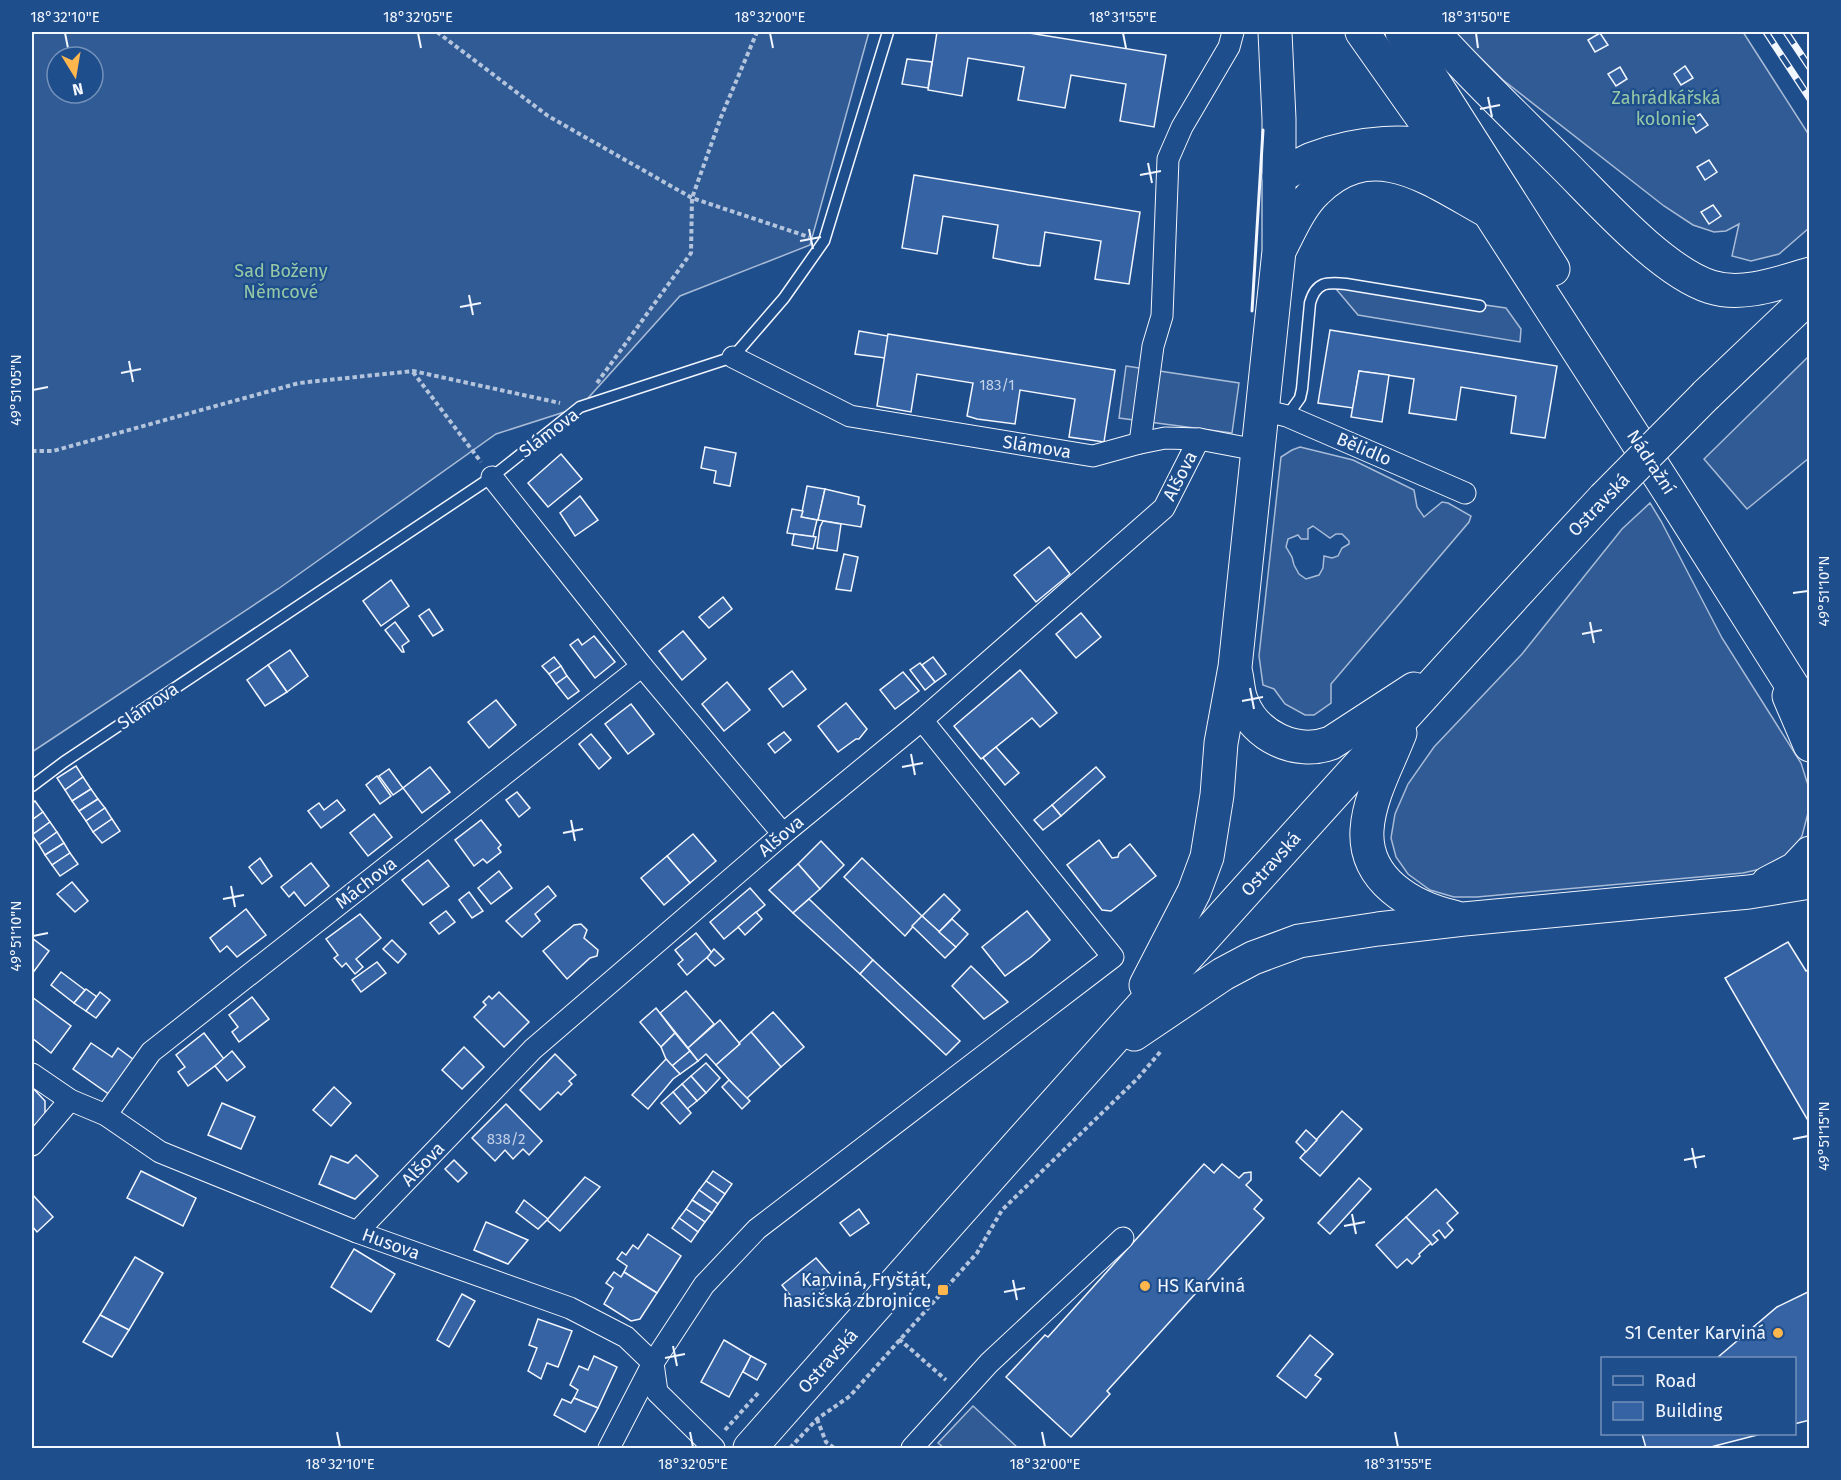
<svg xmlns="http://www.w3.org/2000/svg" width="1841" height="1480" viewBox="0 0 1841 1480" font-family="'Fira Sans',sans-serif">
  <rect width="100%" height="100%" fill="#1f4e8c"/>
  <g fill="#305b95" stroke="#a8bbd7" stroke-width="1.5" fill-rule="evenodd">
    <path d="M32,32H869L810,245L680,296L580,407L496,434L278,589L32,752ZM57,57H93V93H57Z"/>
    <path d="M1464,32H1743L1809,135V228L1779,254L1751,261L1732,256L1739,224L1726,231L1714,232L1693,225L1664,206L1503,80L1455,33Z"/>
    <path d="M1331,283L1506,308L1521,329L1520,342L1358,315Z"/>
    <path d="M1809,356V458L1747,509L1704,459Z"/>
    <path d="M1126,366L1239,383L1232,433L1119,418Z"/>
    <path d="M1300,447L1353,460L1414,490L1417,507L1424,517L1442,502L1448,503L1471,516L1469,522L1331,684V703L1314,715H1305L1285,704L1274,689L1263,685L1259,656L1281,457L1292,450ZM1313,526L1330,538L1336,534H1342L1349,541V544L1342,548L1338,556L1332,558L1324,556L1323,568L1319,575L1306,579L1299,574L1294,565L1292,557L1286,547L1288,539L1298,535L1301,539H1308V529Z"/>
    <path d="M1650,503L1661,521L1722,638L1801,763L1808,785V813L1802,836L1788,856L1765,868L1743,873L1477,897H1454L1430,890L1408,874L1396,857L1391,838L1395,814L1408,784L1434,747L1522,654L1622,529Z"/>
    <path d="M973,1406L1018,1448H944L938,1443Z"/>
  </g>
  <g fill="#3563a3" stroke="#f2f6ff" stroke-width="1.5">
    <path d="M937,32H1023L1166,55L1154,127L1120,121L1126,84L1071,75L1065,108L1018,100L1024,67L968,58L962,96L928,90Z"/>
    <path d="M1600,33L1608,45L1595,52L1588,40Z"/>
    <path d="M907,59L932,62L928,88L902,84Z"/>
    <path d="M1685,66L1693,78L1681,85L1674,74Z"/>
    <path d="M1620,67L1627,79L1616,86L1608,74Z"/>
    <path d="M1700,114L1708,125L1696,133L1689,121Z"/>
    <path d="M1709,160L1717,172L1705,180L1697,167Z"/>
    <path d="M914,175L1140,212L1129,284L1095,279L1101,241L1045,232L1040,266L1029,265L993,258L998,225L943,216L937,254L902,248Z"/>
    <path d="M1713,205L1721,216L1709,224L1701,212Z"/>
    <path d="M1330,330L1557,366L1545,438L1511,433L1516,396L1461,387L1456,420L1409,413L1414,379L1359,371L1353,408L1318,403Z"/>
    <path d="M859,331L888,336L885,358L855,354Z"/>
    <path d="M888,334L1115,370L1104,442L1069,437L1075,399L1020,390L1015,424L977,419L967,416L973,383L917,374L911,412L877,406Z"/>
    <path d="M1359,371L1389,375L1382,422L1351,417Z"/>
    <path d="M705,447L736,453L730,486L714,483L716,471L701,468Z"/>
    <path d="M561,454L582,479L548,507L528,483Z"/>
    <path d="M807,486L825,489L818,520L801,517Z"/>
    <path d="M825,489L859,497L858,504L865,506L861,527L818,520Z"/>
    <path d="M580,496L598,520L575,536L560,513Z"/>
    <path d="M792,509L803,511L801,517L817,520L813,537L787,533Z"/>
    <path d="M823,521L841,524L837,551L817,548L820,527Z"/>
    <path d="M794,534L816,537L813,549L792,545Z"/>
    <path d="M1049,547L1070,574L1036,602L1014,575Z"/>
    <path d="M844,554L858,557L851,591L836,589Z"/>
    <path d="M391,580L409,606L381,626L363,601Z"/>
    <path d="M723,597L732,609L709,628L699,617Z"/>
    <path d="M429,609L443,630L433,636L419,616Z"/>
    <path d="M1081,613L1101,637L1076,658L1056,634Z"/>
    <path d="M395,622L409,641L402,646L404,652H402L385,630Z"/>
    <path d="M683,631L706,659L682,680L659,651Z"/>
    <path d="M594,636L615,662L595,678L570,645L578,639L582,645Z"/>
    <path d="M290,650L308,676L287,692L268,665Z"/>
    <path d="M554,657L561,666L549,674L542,666Z"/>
    <path d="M933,657L946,674L935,682L922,665Z"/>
    <path d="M920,663L935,682L925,690L910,670Z"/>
    <path d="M268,665L287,692L265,706L247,680Z"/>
    <path d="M561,666L567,676L556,684L549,674Z"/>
    <path d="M1020,670L1057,713L1040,727L1032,718L981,759L954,726Z"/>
    <path d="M792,671L806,689L783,707L769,689Z"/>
    <path d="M903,672L919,691L895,709L880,690Z"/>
    <path d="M567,676L579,691L568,699L556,684Z"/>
    <path d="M727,682L750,710L724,731L702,704Z"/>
    <path d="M496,700L516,725L489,748L468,722Z"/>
    <path d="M846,703L867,729L859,739H856L838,752L818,726Z"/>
    <path d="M631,704L654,734L628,754L605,724Z"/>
    <path d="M784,732L791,740L775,753L768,744Z"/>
    <path d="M591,734L611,758L599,769L579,744Z"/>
    <path d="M996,747L1019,773L1005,785L983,758Z"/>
    <path d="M76,766L83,777L65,790L57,778Z"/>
    <path d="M430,767L450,792L422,813L403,788Z"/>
    <path d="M1096,767L1105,777L1061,816L1052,805Z"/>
    <path d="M389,769L403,788L393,795L379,776Z"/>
    <path d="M377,776L391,796L380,804L366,785Z"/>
    <path d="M83,777L91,789L72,801L65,790Z"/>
    <path d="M91,789L98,799L79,811L72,801Z"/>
    <path d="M517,792L530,808L519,817L506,800Z"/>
    <path d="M98,799L105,808L86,821L79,811Z"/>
    <path d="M337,800L345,810L321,828L308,811L319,803L324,810Z"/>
    <path d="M35,801L43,812L32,820V804Z"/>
    <path d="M1052,805L1061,816L1043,830L1034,820Z"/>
    <path d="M105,808L112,819L93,832L86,821Z"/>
    <path d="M43,812L50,822L32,835V820Z"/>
    <path d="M374,814L392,837L368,856L350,833Z"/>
    <path d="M112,819L120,831L102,843L93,832Z"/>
    <path d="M481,820L501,845L498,848L501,852L487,863L483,859L474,866L455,840Z"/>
    <path d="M50,822L57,832L39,845L32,835Z"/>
    <path d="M57,832L64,843L45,855L39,845Z"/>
    <path d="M693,834L716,861L690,883L667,856Z"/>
    <path d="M1099,840L1112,858L1118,857L1119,853L1130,844L1156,876L1111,911L1102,910L1067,865Z"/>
    <path d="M821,841L844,865L820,889L798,864Z"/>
    <path d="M64,843L70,853L52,865L45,855Z"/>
    <path d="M70,853L78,864L60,876L52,865Z"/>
    <path d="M667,856L690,883L664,905L641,878Z"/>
    <path d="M260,858L272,876L262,884L249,867Z"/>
    <path d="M862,858L922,916L905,936L844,877Z"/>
    <path d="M428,860L449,886L423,905L402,880Z"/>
    <path d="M311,863L329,886L305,906L294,892L289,897L281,887Z"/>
    <path d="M798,864L820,889L793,913L769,890Z"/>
    <path d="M499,871L512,888L491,904L478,888Z"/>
    <path d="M72,882L88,901L75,912L57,894Z"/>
    <path d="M548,886L556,896L535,914L540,921L522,937L506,921Z"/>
    <path d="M750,888L765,905L724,939L710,922Z"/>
    <path d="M469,892L483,911L472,918L459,900Z"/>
    <path d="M944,894L960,910L939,932L922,916Z"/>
    <path d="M809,899L873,960L860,974L793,913Z"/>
    <path d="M246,909L266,935L237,957L227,946L220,952L210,938Z"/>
    <path d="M446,911L455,922L439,934L430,923Z"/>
    <path d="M1027,911L1050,940L1031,957L1005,976L982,947Z"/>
    <path d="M756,912L762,919L745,935L738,927Z"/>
    <path d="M360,914L381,938L356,959L363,967L355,974L346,963L342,967L334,958L338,955L326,939Z"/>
    <path d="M922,916L956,947L945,958L912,926Z"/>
    <path d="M952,919L968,934L956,947L939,932Z"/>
    <path d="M581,924L587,930L584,938L598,950L597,956L590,958L567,979L543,951L574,925Z"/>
    <path d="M696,933L712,953L687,975L678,964L683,960L675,950Z"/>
    <path d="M32,938L49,951L32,974Z"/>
    <path d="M392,940L406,954L398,963L383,949Z"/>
    <path d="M1788,942L1806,971L1810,969V1124L1725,978Z"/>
    <path d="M714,949L724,959L715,966L707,958Z"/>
    <path d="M873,960L960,1041L946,1055L860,974Z"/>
    <path d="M377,962L386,973L361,992L352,980Z"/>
    <path d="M971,966L1008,1002L984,1019L952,986Z"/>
    <path d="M61,972L85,990L74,1003L51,985Z"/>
    <path d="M86,989L97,997L86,1011L74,1003Z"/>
    <path d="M686,991L714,1024L688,1048L660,1013Z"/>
    <path d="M100,992L110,1000L96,1018L86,1011Z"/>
    <path d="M499,992L529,1022L504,1047L474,1017L486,1005L483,1002L489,996L492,999Z"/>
    <path d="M32,997L71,1026L51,1053L32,1038Z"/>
    <path d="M252,997L269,1019L239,1042L232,1032L238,1027L229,1015Z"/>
    <path d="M656,1008L675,1033L661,1047L640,1022Z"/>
    <path d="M773,1012L804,1047L781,1067L751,1032Z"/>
    <path d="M720,1020L740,1044L716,1065L706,1054L698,1061L688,1048Z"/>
    <path d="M751,1032L781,1067L746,1099L716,1065L740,1044L739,1043Z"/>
    <path d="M204,1033L224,1059L188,1086L178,1072L185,1067L176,1055Z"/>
    <path d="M675,1033L690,1051L672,1066L666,1059L661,1047Z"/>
    <path d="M91,1043L112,1057L118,1048L134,1060L110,1095L73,1069Z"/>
    <path d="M464,1047L484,1067L462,1089L442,1070Z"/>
    <path d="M232,1051L245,1067L227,1081L215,1066Z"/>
    <path d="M690,1051L698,1061L680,1074L672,1066Z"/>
    <path d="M555,1054L576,1075L569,1081L572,1084L561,1095L558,1092L540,1110L520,1090Z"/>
    <path d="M666,1059L680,1074L673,1079L648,1109L632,1095Z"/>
    <path d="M706,1063L720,1078L706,1093L691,1076Z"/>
    <path d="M691,1076L706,1093L697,1101L682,1084Z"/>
    <path d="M729,1080L750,1101L742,1109L722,1087Z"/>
    <path d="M682,1084L697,1101L687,1109L673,1092Z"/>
    <path d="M32,1087L45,1101V1116L32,1128Z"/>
    <path d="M334,1087L351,1103L331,1126L313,1110Z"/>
    <path d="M673,1092L691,1113L680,1124L661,1103Z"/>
    <path d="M222,1103L255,1117L241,1149L208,1135Z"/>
    <path d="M506,1104L542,1141L529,1155L523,1149L513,1159L505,1150L495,1161L472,1138Z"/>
    <path d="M1342,1111L1362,1129L1320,1176L1300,1158Z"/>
    <path d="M1306,1130L1317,1140L1306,1152L1296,1142Z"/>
    <path d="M356,1155L378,1176L355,1199L319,1184L331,1156L348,1163Z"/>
    <path d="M454,1160L467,1173L458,1182L445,1169Z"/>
    <path d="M1204,1164L1214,1173L1222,1164L1239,1178L1244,1173L1251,1172V1180L1246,1185L1262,1200L1254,1209L1264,1218L1107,1391L1110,1394L1071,1437L1006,1377L1045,1335L1048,1337Z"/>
    <path d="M141,1171L196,1198L183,1226L127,1198Z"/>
    <path d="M713,1171L732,1184L725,1194L706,1181Z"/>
    <path d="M585,1177L600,1187L560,1231L547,1220Z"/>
    <path d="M1359,1178L1371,1189L1330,1234L1318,1223Z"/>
    <path d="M706,1181L725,1194L718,1204L699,1190Z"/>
    <path d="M1436,1189L1458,1213L1447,1223L1453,1230L1445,1238L1439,1230L1433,1235L1438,1240L1432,1245L1406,1217Z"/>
    <path d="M699,1190L718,1204L712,1213L692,1200Z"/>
    <path d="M32,1194L53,1217L37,1232L32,1226Z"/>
    <path d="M524,1200L548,1219L538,1229L516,1212Z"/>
    <path d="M692,1200L712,1213L705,1222L686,1209Z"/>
    <path d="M686,1209L705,1222L698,1232L679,1218Z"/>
    <path d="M859,1209L869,1223L850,1236L840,1223Z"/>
    <path d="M1406,1217L1431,1243L1419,1254L1420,1256L1412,1264L1407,1259L1397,1268L1376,1245Z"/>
    <path d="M679,1218L698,1232L691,1242L672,1228Z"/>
    <path d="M486,1222L528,1240L508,1264L474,1250Z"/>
    <path d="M648,1234L681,1256L657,1293L624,1272L627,1266L617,1259L622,1252L626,1255L633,1245L638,1249Z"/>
    <path d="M354,1249L395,1274L371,1312L331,1287Z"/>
    <path d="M135,1257L163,1273L129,1330L100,1315Z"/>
    <path d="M816,1258L835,1280L822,1290L827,1297L813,1308L808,1302L800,1308L782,1285Z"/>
    <path d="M614,1272L621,1277L624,1272L657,1293L640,1319L631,1321L604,1304L613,1288L606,1283Z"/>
    <path d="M1810,1291V1420L1794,1424V1358H1717L1777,1307Z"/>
    <path d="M462,1294L475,1301L449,1347L437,1340Z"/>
    <path d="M100,1315L129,1330L112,1357L83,1342Z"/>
    <path d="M538,1319L572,1331L558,1367L547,1363L541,1379L528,1371L537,1348L529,1345Z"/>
    <path d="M1310,1335L1333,1354L1315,1375L1321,1379L1306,1398L1277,1376Z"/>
    <path d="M724,1340L751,1356L729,1397L701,1382Z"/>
    <path d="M594,1356L617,1367L598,1408L574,1398L578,1390L570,1385L579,1366L588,1370Z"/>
    <path d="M751,1356L766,1364L757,1380L743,1372Z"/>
    <path d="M574,1398L598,1408L585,1432L554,1415L562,1399L571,1403Z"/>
    <path d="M1642,1434H1761L1707,1448H1646Z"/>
  </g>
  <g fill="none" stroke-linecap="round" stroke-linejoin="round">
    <g stroke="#f2f6ff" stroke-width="13">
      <g id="lane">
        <path d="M1287,416L1300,398L1302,389L1310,303C1316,282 1326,282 1346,284L1480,306"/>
        <path d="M32,786L64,762L492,477L580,407L733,357L784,298L824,241L888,32"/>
      </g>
    </g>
    <g stroke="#f2f6ff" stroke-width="23">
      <g id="street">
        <path d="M733,357L850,416L1093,456L1140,443L1165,438L1199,439L1257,450"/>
        <path d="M1262,410L1287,416L1465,493"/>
        <path d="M1140,443L1153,346L1162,316L1168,159L1182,127L1229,47L1233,32"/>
        <path d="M492,477L642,666L783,834"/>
        <path d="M32,1074L70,1100L106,1115L160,1152L357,1232L570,1308L626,1337L653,1363L657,1392L714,1448"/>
        <path d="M106,1115L151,1052L642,666"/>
        <path d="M32,1145L70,1100"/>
        <path d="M357,1232L533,1049L783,834L922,720L1164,508L1199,439"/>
        <path d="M609,1448L653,1363L704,1285L757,1229L1113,957L922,720"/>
        <path d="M912,1448L989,1363L1123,1238"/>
      </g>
    </g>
    <g stroke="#f2f6ff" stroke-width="35">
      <g id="primary">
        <path d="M1362,32L1489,212L1669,491L1810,714"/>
        <path d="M1402,32L1553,269"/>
        <path d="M1433,32C1474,78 1520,121 1564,165C1601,202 1663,272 1711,287C1743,297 1779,283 1810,274"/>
        <path d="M1279,177C1290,171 1301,164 1312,159C1350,144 1419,133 1455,157"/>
        <path d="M1280,249C1290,230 1300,206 1316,191C1372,135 1430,179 1484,209"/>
        <path d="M1706,395L1810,296"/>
        <path d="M1236,674C1238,683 1238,694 1242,702C1255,736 1296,756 1331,743L1414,689"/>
        <path d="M1789,696L1810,745"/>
        <path d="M1400,733C1388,764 1369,797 1367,830C1364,880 1411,907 1454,917"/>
        <path d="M1768,883L1795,869L1810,853"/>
        <path d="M1146,985L1194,892L1207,857L1217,795L1221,743L1235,667L1279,251V119L1275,32"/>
        <path d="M1134,1034L1223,974L1253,958L1299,941L1378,929L1464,919L1749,892L1810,882"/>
        <path d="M750,1448C1031,1129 1315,811 1604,498"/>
      </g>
    </g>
    <g stroke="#b3c4dc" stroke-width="4" stroke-dasharray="4.5 3" stroke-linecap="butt">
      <path d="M437,32L548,116L692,198L809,237"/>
      <path d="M413,372L481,462"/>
      <path d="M597,383L691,253L692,198L721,117L757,32"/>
      <path d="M32,451H53L299,383L413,371L560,403"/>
      <path d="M899,1339L946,1380"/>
      <path d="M817,1419L826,1442L834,1448"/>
      <path d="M725,1430L760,1391"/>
      <path d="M790,1448L817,1419L850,1396L977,1253L1002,1210L1138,1078L1161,1051"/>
    </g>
    <use href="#lane" stroke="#1f4e8c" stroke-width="10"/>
    <use href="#street" stroke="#1f4e8c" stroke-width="21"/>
    <use href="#primary" stroke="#1f4e8c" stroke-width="33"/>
    <g stroke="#f2f6ff" stroke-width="7">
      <g id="rail">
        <path d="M1766,32L1810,99"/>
        <path d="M1786,32L1810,68"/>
      </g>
    </g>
    <use href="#rail" stroke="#1f4e8c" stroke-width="4.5" stroke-dasharray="14" stroke-linecap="butt"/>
    <g stroke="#f2f6ff" stroke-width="35" stroke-linecap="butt">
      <path id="primary-bridge" d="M1604,498L1706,395"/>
    </g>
    <use href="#primary-bridge" stroke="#1f4e8c" stroke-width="33"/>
    <path stroke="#f2f6ff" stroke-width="3" d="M1252,311L1263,130"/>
  </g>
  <path fill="none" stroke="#f2f6ff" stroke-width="2" d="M65,33L68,48M418,33L421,48M770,33L773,48M1123,33L1126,48M1476,33L1478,48M1488,97L1492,117M1480,109L1500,105M1148,163L1152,183M1140,175L1161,171M809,229L813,249M800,241L821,237M469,295L473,315M460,307L481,303M129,361L133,382M121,373L141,369M33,390L48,387M1793,593L1808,591M1590,622L1594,643M1582,634L1602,630M1250,688L1254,709M1242,701L1263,697M911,754L915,775M902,767L923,763M571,820L575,841M563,833L583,829M231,886L235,907M223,899L244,895M33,936L48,933M1793,1139L1808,1136M1692,1148L1696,1168M1684,1160L1705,1156M1352,1214L1356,1234M1344,1226L1365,1222M1013,1280L1017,1300M1004,1292L1025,1288M673,1346L677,1366M665,1358L685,1354M337,1432L340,1447M690,1432L693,1447M1042,1432L1045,1447M1395,1432L1398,1447"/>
  <g fill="#ffb74d" stroke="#1f4e8c" stroke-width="2">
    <circle cx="1145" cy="1286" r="6"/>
    <rect x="937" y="1284" width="12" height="12" rx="3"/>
    <circle cx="1778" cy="1333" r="6"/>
  </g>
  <g text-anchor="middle" stroke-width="4.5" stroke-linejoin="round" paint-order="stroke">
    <g font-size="15" fill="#c3d1e8">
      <text x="997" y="390">183/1</text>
      <text x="506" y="1144">838/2</text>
    </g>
    <g font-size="18" fill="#97c8a6" stroke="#1f4e8c">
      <text x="1666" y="104">Zahrádkářská<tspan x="1666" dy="21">kolonie</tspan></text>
      <text x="281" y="277">Sad Boženy<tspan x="281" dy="21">Němcové</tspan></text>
    </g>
    <g font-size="18" fill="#f2f6ff" stroke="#1f4e8c">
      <text transform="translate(549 433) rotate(-37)" y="6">Slámova</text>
      <text transform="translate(1037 447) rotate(9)" y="6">Slámova</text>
      <text transform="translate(1364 449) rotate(23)" y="6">Bělidlo</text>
      <text transform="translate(1651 462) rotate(57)" y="6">Nádražní</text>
      <text transform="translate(1180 476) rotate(-63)" y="6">Alšova</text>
      <text transform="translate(1599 505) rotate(-46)" y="6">Ostravská</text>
      <text transform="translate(148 706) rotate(-34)" y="6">Slámova</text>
      <text transform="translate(781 836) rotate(-40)" y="6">Alšova</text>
      <text transform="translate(1271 864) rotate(-48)" y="6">Ostravská</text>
      <text transform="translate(366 883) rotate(-38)" y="6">Máchova</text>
      <text transform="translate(423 1164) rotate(-46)" y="6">Alšova</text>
      <text transform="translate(391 1244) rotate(20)" y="6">Husova</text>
      <text transform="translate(828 1361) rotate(-48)" y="6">Ostravská</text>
    </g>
    <g font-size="18" fill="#f2f6ff" stroke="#1f4e8c" text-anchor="end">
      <text x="931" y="1286">Karviná, Fryštát,<tspan x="931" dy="21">hasičská zbrojnice</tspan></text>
      <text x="1157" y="1292" text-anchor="start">HS Karviná</text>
      <text x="1766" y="1339">S1 Center Karviná</text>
    </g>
  </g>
  <rect width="1841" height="1480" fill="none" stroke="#1f4e8c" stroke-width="66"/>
  <rect x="1601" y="1357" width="195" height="78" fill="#1f4e8c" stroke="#7391ba" stroke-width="1.5"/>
  <rect x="1613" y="1376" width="30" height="9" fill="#1f4e8c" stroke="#7391ba" stroke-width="1.5"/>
  <text x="1655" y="1387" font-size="18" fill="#f2f6ff">Road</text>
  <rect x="1613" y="1402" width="30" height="18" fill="#3563a3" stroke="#7391ba" stroke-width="1.5"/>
  <text x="1655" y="1417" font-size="18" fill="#f2f6ff">Building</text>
  <g transform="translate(75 75) rotate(169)"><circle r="28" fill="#1f4e8c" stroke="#7391ba" stroke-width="1.5"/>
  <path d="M0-4.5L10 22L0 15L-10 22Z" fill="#ffb74d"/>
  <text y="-9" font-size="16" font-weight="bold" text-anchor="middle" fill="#f2f6ff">N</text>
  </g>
  <rect x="33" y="33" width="1775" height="1414" fill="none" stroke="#f2f6ff" stroke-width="2"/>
  <g font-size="15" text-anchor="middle" fill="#f2f6ff">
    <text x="65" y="22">18°32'10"E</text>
    <text x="418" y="22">18°32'05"E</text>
    <text x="770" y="22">18°32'00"E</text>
    <text x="1123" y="22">18°31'55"E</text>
    <text x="1476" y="22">18°31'50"E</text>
    <text transform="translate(16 390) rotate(-90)" y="5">49°51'05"N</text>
    <text transform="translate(1824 591) rotate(-90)" y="5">49°51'10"N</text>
    <text transform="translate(16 936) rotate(-90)" y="5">49°51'10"N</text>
    <text transform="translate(1824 1136) rotate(-90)" y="5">49°51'15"N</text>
    <text x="340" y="1469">18°32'10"E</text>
    <text x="693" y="1469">18°32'05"E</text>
    <text x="1045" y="1469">18°32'00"E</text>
    <text x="1398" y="1469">18°31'55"E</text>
  </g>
</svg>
